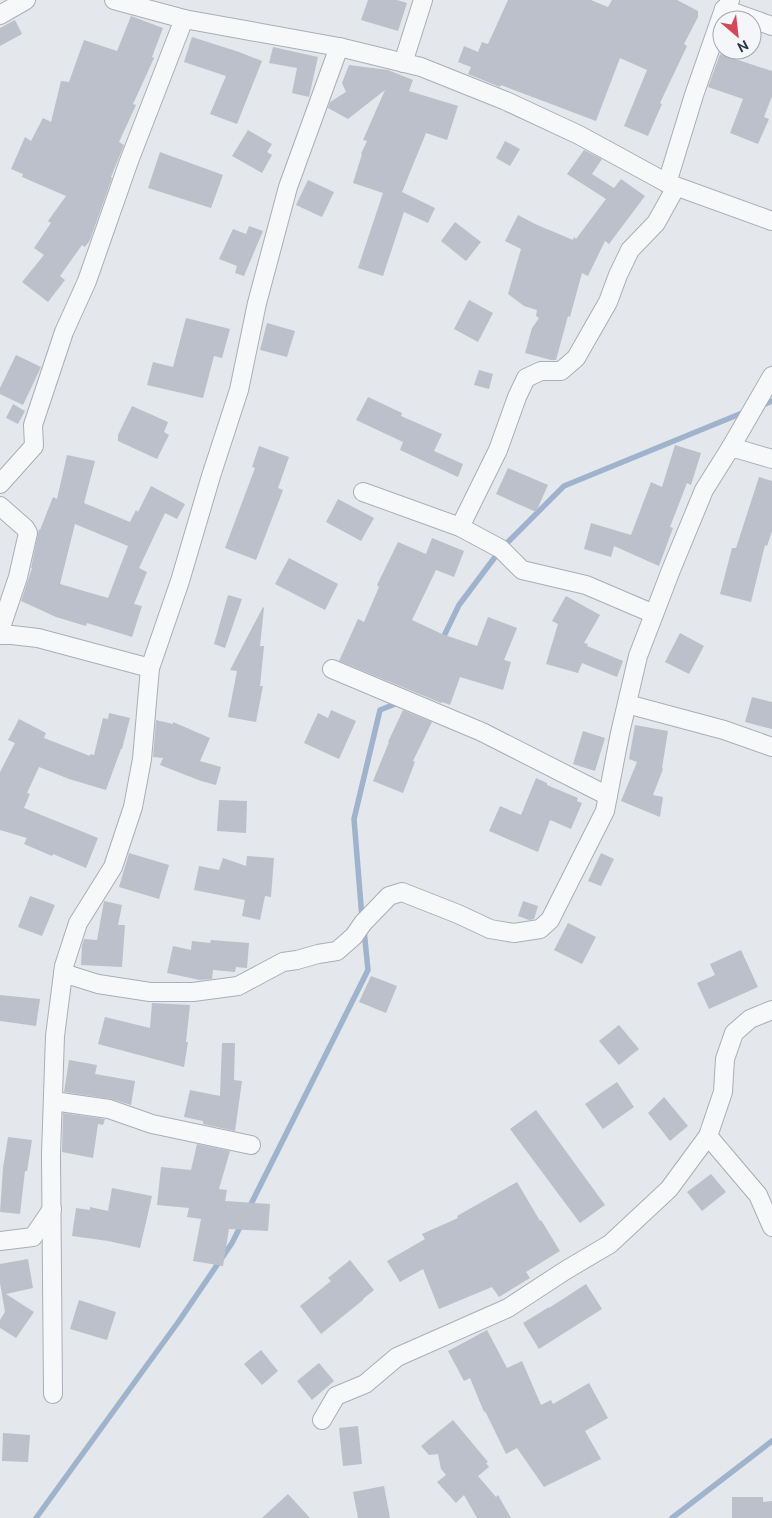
<svg xmlns="http://www.w3.org/2000/svg" width="772" height="1518" viewBox="0 0 772 1518" font-family="Ubuntu,sans-serif">
  <rect width="100%" height="100%" fill="#e4e7ec"/>
  <g fill="none" stroke-linecap="round" stroke-linejoin="round">
    <g stroke="#9fb4cc" stroke-width="5.5">
      <path d="M760,406L772,401"/>
      <path d="M442,640L459,605L501,549L564,486L747,411"/>
      <path d="M362,918L354,819L380,710L400,702"/>
      <path d="M248,1210L368,970L364,930"/>
      <path d="M36,1518L179,1321L232,1243L241,1225"/>
      <path d="M672,1518L772,1441"/>
    </g>
  </g>
  <g fill="#bbc0ca" fill-rule="evenodd">
    <path d="M368,0H397L407,3L398,31L361,20Z"/>
    <path d="M508,0H591L608,7L612,0H677L698,11V17L684,44L687,46L660,103L662,104L648,136L624,126L647,70L620,58L596,121L501,85L500,87L468,74L471,67L458,62L464,46L478,52L482,42L488,44Z"/>
    <path d="M131,16L163,28L152,57L154,58L133,104L136,105L119,142L124,145L111,177L112,178L90,240L85,247L82,245L60,276L65,280L48,302L22,282L44,255L34,248L51,223L48,221L66,196L22,177L23,174L11,169L25,137L31,141L43,118L51,122L61,81L69,82L84,40L117,51Z"/>
    <path d="M15,20L22,34L0,46V28Z"/>
    <path d="M192,37L239,52L262,61L237,124L210,114L226,76L184,62Z"/>
    <path d="M273,47L318,57L309,97L292,93L297,68L269,63Z"/>
    <path d="M720,54L772,71V96L764,117L769,119L758,144L730,133L743,99L708,87Z"/>
    <path d="M349,65L388,70L413,80L409,91L458,106L447,140L426,133L402,192L435,208L428,223L404,212L383,276L358,268L383,193L353,183L362,154H361L367,141L363,140L385,90L348,119L328,108L330,102L346,92L342,83Z"/>
    <path d="M248,130L272,144L267,152L272,155L262,173L232,156Z"/>
    <path d="M505,141L520,149L510,166L496,158Z"/>
    <path d="M584,150L602,159L592,174L614,188L621,179L645,196L609,244L605,241L588,276L582,273L570,317L568,316L556,360H551L525,353L532,328L539,318L536,316L537,310L524,306L508,294L521,249L505,241L518,215L535,224L573,240L574,237L576,239L606,199L567,174Z"/>
    <path d="M160,152L223,175L211,208L148,188Z"/>
    <path d="M308,180L334,192L322,217L296,205Z"/>
    <path d="M455,222L481,242L466,261L441,241Z"/>
    <path d="M249,226L263,231L244,276L235,273L237,266L219,259L233,229L246,234Z"/>
    <path d="M469,300L493,313L478,342L454,329Z"/>
    <path d="M186,318L230,329L222,358L214,356L203,398L147,385L153,362L173,367Z"/>
    <path d="M267,323L295,331L287,357L260,350Z"/>
    <path d="M16,355L41,367L23,405L0,394V388Z"/>
    <path d="M479,370L493,374L489,389L474,385Z"/>
    <path d="M368,397L402,413L401,416L442,434L434,451L463,464L458,477L400,450L403,442L356,420Z"/>
    <path d="M13,404L25,411L18,424L6,418Z"/>
    <path d="M132,406L168,422L164,432L169,435L157,459L118,441V435Z"/>
    <path d="M675,445L701,453L691,485L687,483L670,527L673,528L659,566L614,546L611,557L584,549L591,523L631,535L651,482L662,487Z"/>
    <path d="M259,446L289,457L278,488L283,490L256,560L225,548L255,468L252,467Z"/>
    <path d="M67,455L95,461L84,503L130,522L136,510L138,512L151,486L185,504L177,519L165,513L139,568L147,572L134,604L142,606L132,637L87,623L86,626L56,617L21,601L32,568H31L39,529L40,530L53,497L57,499ZM75,524L128,546L108,598L60,584Z"/>
    <path d="M508,468L548,485L536,512L496,494Z"/>
    <path d="M759,477L772,481V531L767,546L765,545L751,602L720,594L732,548H736Z"/>
    <path d="M338,499L374,518L361,541L326,522Z"/>
    <path d="M432,538L464,551L454,577L436,570L412,620L442,634L477,646L488,617L517,628L504,660L511,662L503,690L460,677L450,705L442,702L441,703L339,661L358,619L364,622L379,587L377,585L398,542L426,554Z"/>
    <path d="M289,558L338,584L325,610L275,584Z"/>
    <path d="M228,595L242,599L225,648L214,644Z"/>
    <path d="M566,596L600,615L584,643L588,644L587,646L623,661L617,677L582,663L578,673L546,664L558,624L552,621Z"/>
    <path d="M263,607L264,608L260,646H264L260,686H263L256,722L228,717L237,671L230,670Z"/>
    <path d="M680,633L704,646L689,674L665,662Z"/>
    <path d="M752,697L772,702V729L745,722Z"/>
    <path d="M331,710L356,721L339,759L304,743L318,713L328,718Z"/>
    <path d="M403,710L432,722L413,761L415,762L403,793L373,781L389,742H388Z"/>
    <path d="M109,713L130,718L122,749H121L106,790L69,779L39,767L27,793L30,794L24,808L98,838L86,868L53,854L52,856L24,844L27,838L0,830V772L15,743L8,740L19,719L46,733L44,738L90,756V754L94,755L103,718L108,719Z"/>
    <path d="M156,720L173,724V722L210,738L200,761L221,767L216,785L201,781L160,765L163,758L153,757Z"/>
    <path d="M635,725L668,731L662,768L663,769L653,795L663,797L660,817L621,801L637,762L629,759Z"/>
    <path d="M583,731L605,738L595,771L573,764Z"/>
    <path d="M536,778L547,783V785L578,798L577,801L582,803L571,829L550,820L538,852L489,831L500,806L521,815Z"/>
    <path d="M219,800L247,801L246,833L217,831Z"/>
    <path d="M129,853L169,865L159,899L119,887Z"/>
    <path d="M601,853L614,859L601,886L588,881Z"/>
    <path d="M247,856L274,858L271,897L265,896L260,920L242,916L245,900L194,890L199,866L219,870L223,858L246,866Z"/>
    <path d="M30,896L55,905L42,936L18,927Z"/>
    <path d="M104,901L122,905L118,925H125L122,967L81,965L82,946L84,939L97,940Z"/>
    <path d="M523,901L538,906L534,919L529,920L518,916Z"/>
    <path d="M568,923L596,937L582,964L554,950Z"/>
    <path d="M211,940L249,943L247,968L236,967L235,972L213,970L212,979L200,980L167,973L173,946L191,950L192,941L210,943Z"/>
    <path d="M741,950L758,987L709,1009L697,983L715,975L710,964Z"/>
    <path d="M371,976L397,986L386,1013L359,1002Z"/>
    <path d="M0,995L40,999L36,1026L0,1021Z"/>
    <path d="M152,1003L190,1005L186,1042H188L184,1067L98,1044L105,1017L150,1028Z"/>
    <path d="M619,1025L639,1049L619,1065L599,1041Z"/>
    <path d="M222,1043H235L234,1080L242,1081L235,1131L203,1124V1121L184,1117L190,1090L220,1096Z"/>
    <path d="M69,1060L97,1065L95,1074L135,1081L131,1105L111,1099L64,1092Z"/>
    <path d="M617,1082L634,1107L603,1129L585,1104Z"/>
    <path d="M664,1097L688,1126L670,1141L648,1113Z"/>
    <path d="M536,1110L605,1205L580,1223L510,1129Z"/>
    <path d="M63,1113L105,1119L103,1125L98,1124L93,1158L62,1152Z"/>
    <path d="M8,1137L32,1140L27,1171H25L20,1214L0,1212L3,1168Z"/>
    <path d="M197,1144L230,1151L219,1189L227,1190L225,1201L270,1204L268,1231L229,1229L223,1266L193,1261L201,1219L187,1217L189,1208L157,1205L161,1167L191,1170Z"/>
    <path d="M711,1174L726,1192L702,1211L687,1192Z"/>
    <path d="M517,1182L540,1221L541,1220L560,1251L526,1272L530,1278L499,1297L492,1287L439,1309L423,1269L400,1282L387,1261L425,1239L422,1234L458,1218L457,1216Z"/>
    <path d="M112,1188L152,1196L140,1248L108,1241L72,1236L76,1208L90,1210V1207L108,1211Z"/>
    <path d="M28,1259L33,1288L6,1294L34,1312L16,1338L0,1328V1320L5,1312L0,1283V1264Z"/>
    <path d="M350,1260L374,1290L363,1299V1300L321,1334L300,1306L331,1281L328,1278Z"/>
    <path d="M586,1284L602,1309L539,1349L523,1323L549,1307V1308Z"/>
    <path d="M79,1300L116,1312L107,1340L70,1329Z"/>
    <path d="M487,1330L507,1368L522,1361L541,1405L551,1400L553,1404L589,1383L608,1418L585,1431L601,1459L544,1487L517,1448L506,1454L485,1411L484,1412L470,1378L464,1381L448,1351Z"/>
    <path d="M261,1350L278,1371L262,1385L244,1364Z"/>
    <path d="M319,1363L334,1381L312,1400L297,1381Z"/>
    <path d="M453,1420L488,1462L486,1463L489,1467L478,1476L496,1497L498,1495L511,1518H477L464,1495L456,1503L437,1482L446,1475L441,1469L438,1454L429,1455L421,1446Z"/>
    <path d="M358,1426L362,1464L343,1466L339,1428Z"/>
    <path d="M3,1433L30,1435L28,1462L2,1461Z"/>
    <path d="M384,1486L390,1518H358L353,1492Z"/>
    <path d="M288,1494L310,1518H262Z"/>
    <path d="M732,1497H763V1502L772,1501V1518H732Z"/>
  </g>
  <g fill="none" stroke-linecap="round" stroke-linejoin="round">
    <g stroke="#a9aeb7" stroke-width="20">
      <g id="street">
        <path d="M114,0L184,19L339,47L421,67L506,101L579,135L667,183"/>
        <path d="M730,0L727,7L724,9L694,95L667,183L772,221"/>
        <path d="M724,9L772,26"/>
        <path d="M0,15L26,0"/>
        <path d="M403,63L423,0"/>
        <path d="M731,447L772,376"/>
        <path d="M0,484L34,446L33,425L64,332L87,281L129,161L184,19"/>
        <path d="M363,492L460,527L501,549L522,570L586,585L654,614"/>
        <path d="M0,506L25,528L28,533L18,577L0,630"/>
        <path d="M460,527L498,450L517,397L526,378L541,371H561L576,358L608,302L618,275L630,250L656,223L676,187"/>
        <path d="M0,635H12L38,638L150,668"/>
        <path d="M332,669L482,732L608,796"/>
        <path d="M627,704L724,730L772,747"/>
        <path d="M63,973L98,984L150,992H193L238,986L283,962L297,960L318,954L337,951L354,936L363,923L389,896L402,892L458,914L490,929L514,933L540,929L550,920L605,811L620,733L638,656L671,570L704,490L731,447L772,459"/>
        <path d="M53,1101L109,1109L152,1124L251,1145"/>
        <path d="M708,1136L758,1195L772,1227"/>
        <path d="M0,1241L33,1237L52,1209"/>
        <path d="M53,1394L51,1154L55,1036L64,966L78,923L113,867L133,807L142,759L150,668L180,581L211,476L239,390L257,303L288,187L339,47"/>
        <path d="M322,1420L336,1396L365,1384L397,1357L508,1308L566,1270L610,1244L669,1189L708,1136L723,1092L725,1059L734,1033L750,1019L772,1010"/>
      </g>
    </g>
    <use href="#street" stroke="#f7f8fa" stroke-width="18"/>
  </g>
  <g transform="translate(737 35) rotate(152)"><circle r="24" fill="#f4f6f9" stroke="#a4a8b1"/>
  <path d="M0-4L9 19L0 12L-9 19Z" fill="#d1495b"/>
  <text y="-8" font-size="14" font-weight="bold" text-anchor="middle" fill="#2b3445">N</text>
  </g>
</svg>
